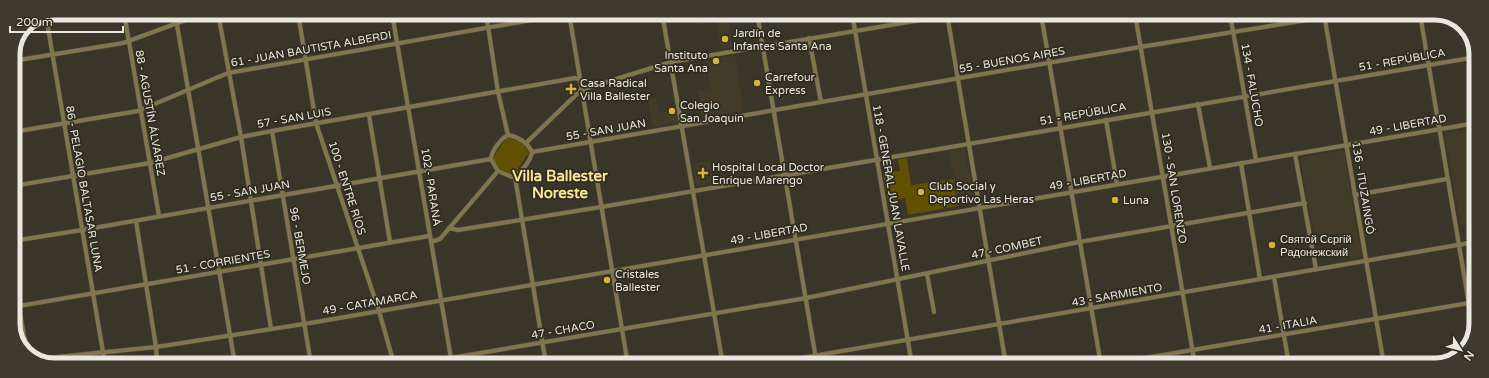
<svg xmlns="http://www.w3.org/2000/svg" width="1489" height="378" viewBox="0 0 1489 378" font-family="'Varela Round',sans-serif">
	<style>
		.built { fill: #413b28 }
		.green { fill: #614f02 }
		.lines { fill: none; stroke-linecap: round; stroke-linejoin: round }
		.minor-casing { stroke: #555146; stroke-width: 5 }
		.minor { stroke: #81754e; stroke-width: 4 }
		.poi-dot { fill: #d7b434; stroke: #2f2b1f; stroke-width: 1.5 }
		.labels { text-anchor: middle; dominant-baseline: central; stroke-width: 3.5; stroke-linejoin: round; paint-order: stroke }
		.poi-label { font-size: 11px; fill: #e9e7df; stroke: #2f2b1f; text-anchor: start }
		.street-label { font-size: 11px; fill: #e9e7df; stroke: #2f2b1f }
		.district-label { font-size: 15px; font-weight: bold; fill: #fbe496; stroke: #2f2b1f }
		.rim { fill: none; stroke: #e9e7df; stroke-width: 5 }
	</style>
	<rect width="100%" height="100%" fill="#393529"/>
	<g class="built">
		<polygon points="668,13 706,13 708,23 695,25 693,14 669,19"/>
		<polygon points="729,19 733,47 721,49 716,21"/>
		<polygon points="735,55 744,111 702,118 698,91 710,88 706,61"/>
		<polygon points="656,98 659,113 676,109 678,121 677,123 652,127 648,99"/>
		<polygon points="1476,128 1475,222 1460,224 1445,136 1446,133"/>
		<polygon points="964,148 965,150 975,203 958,206 949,151"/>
		<polygon points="1342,150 1344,152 1362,255 1360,257 1342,260 1338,233 1314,237 1300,159 1301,157"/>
		<polygon points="710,160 713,183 696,186 693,163"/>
	</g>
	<g class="green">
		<polygon points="509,138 521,142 529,152 528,154 515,173 512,174 501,170 494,160 494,156 506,139"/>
		<polygon points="907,158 911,185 953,179 958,206 908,215 905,198 888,201 883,173 900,171 898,159"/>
	</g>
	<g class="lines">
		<defs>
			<g id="minor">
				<polyline points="124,13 159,216"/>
				<polyline points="175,13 235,364"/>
				<polyline points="218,13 241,137 271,329"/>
				<polyline points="298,13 316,123 379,311 394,364"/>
				<polyline points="392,13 452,364"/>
				<polyline points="486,13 498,92 508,135"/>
				<polyline points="569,13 628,365"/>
				<polyline points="662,13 723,365"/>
				<polyline points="757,13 817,365"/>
				<polyline points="852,13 912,365"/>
				<polyline points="947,14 1006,365"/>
				<polyline points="1041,14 1101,365"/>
				<polyline points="1135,14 1195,365"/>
				<polyline points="1230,14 1256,160"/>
				<polyline points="1324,14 1384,365"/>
				<polyline points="1420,14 1474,334"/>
				<polyline points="46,16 105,364"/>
				<polyline points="809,38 821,102"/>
				<polyline points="13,61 123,43 205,13"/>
				<polyline points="1198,104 1210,168"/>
				<polyline points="369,115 390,242"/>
				<polyline points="1106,120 1117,184"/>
				<polyline points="272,131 311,364"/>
				<polyline points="13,132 138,111 228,73 572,13"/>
				<path d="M508,135C518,137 527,142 532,152C531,160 520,175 512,177L498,171L491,159C491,152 501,138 508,135Z"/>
				<polyline points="526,143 581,90 671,62 956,14"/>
				<polyline points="532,152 1140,47 1345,14"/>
				<polyline points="1295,154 1316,269"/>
				<polyline points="1241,163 1260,279"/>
				<polyline points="515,177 546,364"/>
				<polyline points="13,186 150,163 241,137 272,131 575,78 579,79"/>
				<polyline points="1355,195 1447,179"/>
				<polyline points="136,221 156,347 157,364"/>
				<polyline points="449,228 458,230 601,207 1476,57"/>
				<polyline points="13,241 82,230 491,159"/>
				<polyline points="431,241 434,241 440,239 498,171"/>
				<polyline points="13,273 27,353"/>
				<polyline points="927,274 934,312"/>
				<polyline points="1274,277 1289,365"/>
				<polyline points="19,306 429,236"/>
				<polyline points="37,359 156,347 304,324 1476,123"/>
				<polyline points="415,364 806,298 1079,242 1305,203"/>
				<polyline points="761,365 1475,242"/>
				<polyline points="1104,365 1475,302"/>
				<polyline points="1399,365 1462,355"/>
			</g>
		</defs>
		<use href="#minor" class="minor-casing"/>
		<use href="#minor" class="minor"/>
	</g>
	<g class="poi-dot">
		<circle cx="725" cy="39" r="4"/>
		<circle cx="716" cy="61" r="4"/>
		<circle cx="757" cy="83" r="4"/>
		<path d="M569 83h4v4h4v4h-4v4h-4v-4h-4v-4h4z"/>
		<circle cx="672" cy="111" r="4"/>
		<path d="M701 167h4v4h4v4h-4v4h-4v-4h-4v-4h4z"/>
		<circle cx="921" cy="192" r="4"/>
		<circle cx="1115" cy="200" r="4"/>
		<circle cx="1272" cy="245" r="4"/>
		<circle cx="607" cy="280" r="4"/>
	</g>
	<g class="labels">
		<g class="poi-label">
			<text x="733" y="33">Jardín de<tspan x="733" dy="13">Infantes Santa Ana</tspan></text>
			<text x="708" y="55" text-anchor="end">Instituto<tspan x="708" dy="13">Santa Ana</tspan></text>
			<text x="765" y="77">Carrefour<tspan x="765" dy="13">Express</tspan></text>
			<text x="580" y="83">Casa Radical<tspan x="580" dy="13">Villa Ballester</tspan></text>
			<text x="680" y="105">Colegio<tspan x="680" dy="13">San Joaquín</tspan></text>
			<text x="712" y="167">Hospital Local Doctor<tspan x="712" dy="13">Enrique Marengo</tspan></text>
			<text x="929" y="186">Club Social y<tspan x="929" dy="13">Deportivo Las Heras</tspan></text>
			<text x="1123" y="200">Luna</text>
			<text x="1280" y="239">Святой Cєргій<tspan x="1280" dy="13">Pадонежский</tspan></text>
			<text x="615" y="274">Cristales<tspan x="615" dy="13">Ballester</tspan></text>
		</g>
		<g class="street-label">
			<text transform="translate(311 49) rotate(-10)">61 - JUAN BAUTISTA ALBERDI</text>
			<text transform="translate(1012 60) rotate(-10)">55 - BUENOS AIRES</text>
			<text transform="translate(1402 60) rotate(-10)">51 - REPÚBLICA</text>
			<text transform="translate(1252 85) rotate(80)">134 - FALUCHO</text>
			<text transform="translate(150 113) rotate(80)">88 - AGUSTÍN ÁLVAREZ</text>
			<text transform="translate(1083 114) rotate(-10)">51 - REPÚBLICA</text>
			<text transform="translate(294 118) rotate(-10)">57 - SAN LUIS</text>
			<text transform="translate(1408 125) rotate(-10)">49 - LIBERTAD</text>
			<text transform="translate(606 130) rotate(-10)">55 - SAN JUAN</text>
			<text transform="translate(1088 180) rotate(-10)">49 - LIBERTAD</text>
			<text transform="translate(431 187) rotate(81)">102 - PARANÁ</text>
			<text transform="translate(347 188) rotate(72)">100 - ENTRE RÍOS</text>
			<text transform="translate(891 188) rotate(80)">118 - GENERAL JUAN LAVALLE</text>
			<text transform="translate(1174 188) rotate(81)">130 - SAN LORENZO</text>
			<text transform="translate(1363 188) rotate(81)">136 - ITUZAINGÓ</text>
			<text transform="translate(84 189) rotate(80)">86 - PELAGIO BALTASAR LUNA</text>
			<text transform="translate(250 191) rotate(-10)">55 - SAN JUAN</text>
			<text transform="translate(769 234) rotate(-10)">49 - LIBERTAD</text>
			<text transform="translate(300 246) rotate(80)">96 - BERMEJO</text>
			<text transform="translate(1007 248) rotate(-12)">47 - COMBET</text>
			<text transform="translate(223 262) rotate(-10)">51 - CORRIENTES</text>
			<text transform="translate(1117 295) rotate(-10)">43 - SARMIENTO</text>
			<text transform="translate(370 303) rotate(-10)">49 - CATAMARCA</text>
			<text transform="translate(1288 325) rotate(-10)">41 - ITALIA</text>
			<text transform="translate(563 330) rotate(-10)">47 - CHACO</text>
		</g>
		<g class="district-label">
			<text x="560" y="176">Villa Ballester<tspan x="560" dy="17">Noreste</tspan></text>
		</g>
	</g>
	<path d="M0 0H1489V378H0ZM54 20H1435A34 34 0 0 1 1469 54V324A34 34 0 0 1 1435 358H54A34 34 0 0 1 20 324V54A34 34 0 0 1 54 20Z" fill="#3e3a2e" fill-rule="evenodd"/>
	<path class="rim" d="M54 20H1435A34 34 0 0 1 1469 54V324A34 34 0 0 1 1435 358H54A34 34 0 0 1 20 324V54A34 34 0 0 1 54 20Z"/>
	<g transform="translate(1461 350) rotate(126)" stroke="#2f2b1f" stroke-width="3" paint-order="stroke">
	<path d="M0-3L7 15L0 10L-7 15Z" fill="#e9e7df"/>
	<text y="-6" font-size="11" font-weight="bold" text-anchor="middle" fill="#e9e7df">N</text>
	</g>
	<path d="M10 26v6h113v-6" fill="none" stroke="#e9e7df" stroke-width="2"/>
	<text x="16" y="26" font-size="12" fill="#e9e7df" stroke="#2f2b1f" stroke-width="3" paint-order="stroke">200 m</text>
</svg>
